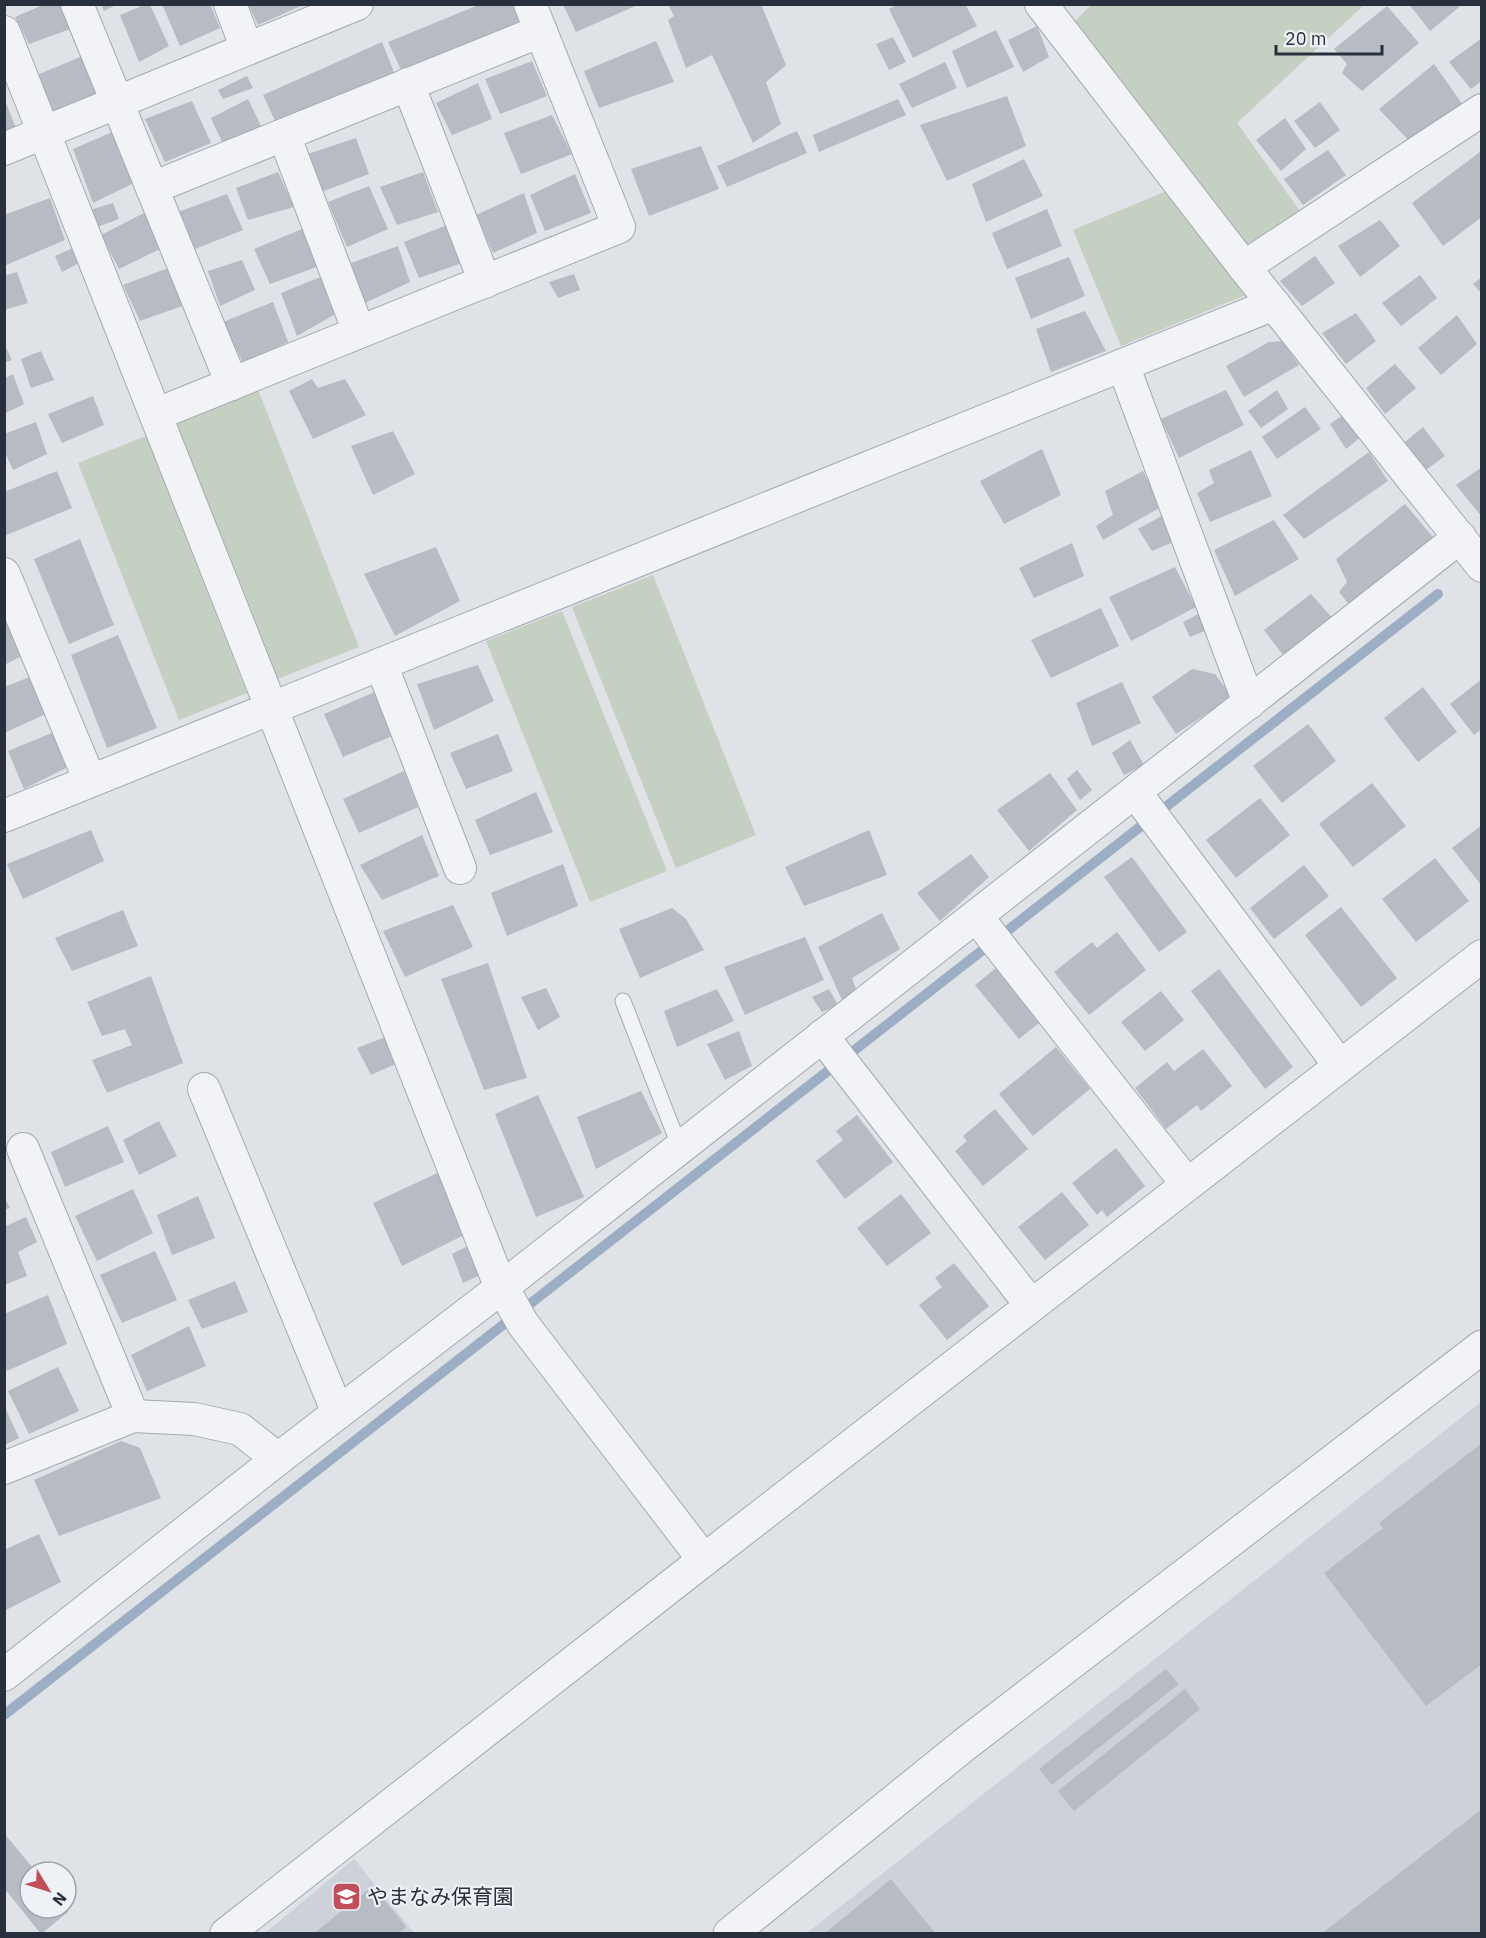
<svg xmlns="http://www.w3.org/2000/svg" width="1486" height="1938" viewBox="0 0 1486 1938" font-family="'IBM Plex Sans','Noto Sans JP',sans-serif">
	<style>
		.built { fill: #cdd1d9 }
		.green { fill: #c4d0c1 }
		.lines { fill: none; stroke-linecap: round; stroke-linejoin: round }
		.stream { stroke: #9daec4; stroke-width: 10 }
		.building { fill: #b7bbc3 }
		.service-casing { stroke: #a5a9b1; stroke-width: 17 }
		.minor-casing { stroke: #a5a9b1; stroke-width: 34 }
		.tertiary-casing { stroke: #a5a9b1; stroke-width: 35 }
		.service { stroke: #f1f3f6; stroke-width: 15 }
		.minor { stroke: #f1f3f6; stroke-width: 32 }
		.tertiary { stroke: #f1f3f6; stroke-width: 33 }
		.labels { text-anchor: middle; dominant-baseline: central; stroke-width: 4.5; stroke-linejoin: round; paint-order: stroke }
		.poi-label { font-size: 21px; fill: #29303d; stroke: #eef1f5; text-anchor: start }
	</style>
	<rect width="100%" height="100%" fill="#dfe2e7"/>
	<g class="built">
		<polygon points="1481,1402 1481,1933 807,1933"/>
		<polygon points="354,1859 414,1933 264,1934"/>
	</g>
	<g class="green">
		<polygon points="1091,5 1364,5 1237,123 1300,211 1245,252 1074,22"/>
		<polygon points="1169,190 1246,295 1121,346 1073,230"/>
		<polygon points="257,387 359,647 275,680 173,420"/>
		<polygon points="146,436 247,693 179,720 78,463"/>
		<polygon points="653,575 756,835 676,868 572,607"/>
		<polygon points="562,611 667,871 590,902 486,641"/>
	</g>
	<g class="lines">
		<polyline class="stream" points="4,1715 1438,594"/>
	</g>
	<g class="building">
		<polygon points="45,4 64,4 73,28 29,44 15,17"/>
		<polygon points="101,4 118,4 104,11"/>
		<polygon points="162,4 210,4 220,28 180,46"/>
		<polygon points="248,4 300,4 301,6 258,25"/>
		<polygon points="481,4 513,4 521,21 403,74 388,42"/>
		<polygon points="563,4 640,4 576,32"/>
		<polygon points="668,4 761,4 786,65 766,82 781,124 753,143 712,55 686,68 668,20 674,16"/>
		<polygon points="898,4 965,4 977,26 913,58 889,9"/>
		<polygon points="1409,4 1463,4 1430,31"/>
		<polygon points="144,5 150,5 169,46 139,62 120,15"/>
		<polygon points="1387,6 1419,43 1362,91 1342,73 1347,64 1334,49"/>
		<polygon points="1037,26 1049,57 1023,72 1008,40"/>
		<polygon points="996,30 1014,67 967,88 952,51"/>
		<polygon points="893,37 906,62 889,70 876,44"/>
		<polygon points="1482,38 1482,81 1471,89 1449,62"/>
		<polygon points="656,41 674,82 599,108 584,71"/>
		<polygon points="382,42 395,75 277,125 263,95"/>
		<polygon points="85,55 103,93 53,119 37,75"/>
		<polygon points="532,61 547,96 500,114 485,79"/>
		<polygon points="945,62 957,88 912,108 899,84"/>
		<polygon points="1434,64 1463,105 1411,143 1379,109"/>
		<polygon points="247,76 253,88 223,99 218,90"/>
		<polygon points="478,83 492,119 452,135 436,103"/>
		<polygon points="1007,96 1026,146 947,181 920,125"/>
		<polygon points="4,98 18,133 4,139"/>
		<polygon points="248,99 262,128 223,144 211,118"/>
		<polygon points="898,99 906,115 819,152 813,135"/>
		<polygon points="192,101 211,143 165,162 145,119"/>
		<polygon points="1320,102 1340,130 1315,148 1294,121"/>
		<polygon points="552,115 572,154 521,174 504,133"/>
		<polygon points="1285,118 1306,149 1281,171 1256,140"/>
		<polygon points="117,130 138,181 93,203 73,149"/>
		<polygon points="797,131 807,153 727,187 717,166"/>
		<polygon points="356,138 369,174 321,192 305,155"/>
		<polygon points="701,146 719,189 649,216 631,169"/>
		<polygon points="1328,150 1346,175 1303,205 1284,179"/>
		<polygon points="1480,152 1482,217 1443,246 1412,203"/>
		<polygon points="1024,159 1043,196 986,222 972,184"/>
		<polygon points="278,172 294,207 248,220 236,188"/>
		<polygon points="423,172 438,212 397,225 380,187"/>
		<polygon points="575,174 591,213 545,231 530,195"/>
		<polygon points="369,186 388,229 347,247 328,202"/>
		<polygon points="524,193 537,233 493,253 476,215"/>
		<polygon points="227,194 243,230 195,249 178,212"/>
		<polygon points="50,198 65,240 4,266 4,215"/>
		<polygon points="113,203 119,219 97,227 90,210"/>
		<polygon points="1047,209 1062,246 1007,269 992,233"/>
		<polygon points="144,213 160,249 119,269 101,235"/>
		<polygon points="1380,220 1400,246 1360,277 1338,246"/>
		<polygon points="447,225 462,263 419,278 404,242"/>
		<polygon points="307,227 322,265 270,284 254,249"/>
		<polygon points="398,246 410,282 365,303 351,263"/>
		<polygon points="73,248 79,263 62,272 55,256"/>
		<polygon points="1315,256 1335,283 1302,306 1280,281"/>
		<polygon points="1069,257 1085,296 1031,319 1015,278"/>
		<polygon points="242,260 255,290 220,306 208,271"/>
		<polygon points="168,268 185,305 140,321 123,285"/>
		<polygon points="17,272 28,303 4,310 4,276"/>
		<polygon points="574,274 580,290 558,298 549,282"/>
		<polygon points="1420,275 1437,298 1401,326 1382,303"/>
		<polygon points="323,276 339,312 297,336 281,293"/>
		<polygon points="1482,277 1482,294 1473,284"/>
		<polygon points="273,302 288,342 243,363 223,322"/>
		<polygon points="1085,311 1106,351 1051,372 1036,329"/>
		<polygon points="1356,313 1376,341 1346,364 1322,333"/>
		<polygon points="1457,315 1477,344 1441,375 1418,348"/>
		<polygon points="1282,341 1299,365 1244,397 1226,366 1269,342"/>
		<polygon points="4,343 12,360 4,363"/>
		<polygon points="41,351 54,380 31,388 21,359"/>
		<polygon points="1395,364 1416,388 1385,414 1366,388"/>
		<polygon points="13,374 24,404 4,414 4,379"/>
		<polygon points="312,379 318,388 345,379 366,415 313,439 289,391"/>
		<polygon points="1226,390 1244,425 1179,458 1161,419"/>
		<polygon points="1277,390 1288,409 1261,428 1248,411"/>
		<polygon points="93,396 104,425 62,443 48,414"/>
		<polygon points="1305,407 1321,429 1277,459 1262,437"/>
		<polygon points="1346,413 1362,436 1346,449 1330,424"/>
		<polygon points="36,422 47,454 13,470 4,450 4,434"/>
		<polygon points="1423,427 1445,456 1423,472 1404,443"/>
		<polygon points="393,431 415,474 373,495 351,446"/>
		<polygon points="1042,449 1061,495 1004,524 980,481"/>
		<polygon points="1251,450 1272,496 1210,522 1197,493 1214,483 1209,470"/>
		<polygon points="1369,452 1388,481 1304,539 1283,515"/>
		<polygon points="1482,467 1482,517 1456,485"/>
		<polygon points="57,471 72,508 4,536 4,492"/>
		<polygon points="1143,471 1161,507 1103,540 1096,526 1113,515 1105,491"/>
		<polygon points="1405,504 1437,542 1352,608 1339,592 1347,582 1336,559"/>
		<polygon points="1167,513 1180,539 1152,551 1138,529"/>
		<polygon points="1274,520 1299,559 1235,596 1214,550"/>
		<polygon points="80,539 114,625 69,644 34,559"/>
		<polygon points="1072,543 1084,576 1034,598 1019,568"/>
		<polygon points="436,547 460,601 395,636 364,574"/>
		<polygon points="1175,567 1196,607 1131,641 1109,597"/>
		<polygon points="1311,594 1334,620 1286,659 1264,630"/>
		<polygon points="1101,608 1119,646 1051,678 1031,640"/>
		<polygon points="1204,611 1212,628 1190,637 1183,622"/>
		<polygon points="11,622 26,654 4,665 4,625"/>
		<polygon points="118,635 157,728 107,748 71,655"/>
		<polygon points="478,665 494,701 434,730 417,684"/>
		<polygon points="1192,669 1215,674 1232,697 1176,734 1152,697"/>
		<polygon points="32,676 46,714 4,733 4,687"/>
		<polygon points="1482,679 1482,729 1474,735 1450,704"/>
		<polygon points="1122,682 1141,723 1092,746 1076,703"/>
		<polygon points="1423,687 1457,732 1418,762 1384,718"/>
		<polygon points="377,691 392,736 343,757 324,714"/>
		<polygon points="1308,724 1336,761 1282,803 1253,766"/>
		<polygon points="54,732 70,766 24,789 8,751"/>
		<polygon points="498,734 513,771 466,789 450,753"/>
		<polygon points="1130,740 1144,765 1124,775 1112,753"/>
		<polygon points="1077,770 1092,790 1080,800 1067,779"/>
		<polygon points="404,771 418,807 359,833 343,799"/>
		<polygon points="1050,773 1077,810 1029,851 997,810"/>
		<polygon points="1372,783 1406,826 1353,867 1319,824"/>
		<polygon points="536,792 553,832 490,855 475,820"/>
		<polygon points="1260,798 1290,835 1236,878 1206,840"/>
		<polygon points="1482,825 1482,886 1452,848"/>
		<polygon points="91,830 104,861 23,899 7,864"/>
		<polygon points="869,830 887,875 804,906 785,867"/>
		<polygon points="422,835 439,876 382,900 360,865"/>
		<polygon points="971,854 989,877 940,921 917,893"/>
		<polygon points="1132,857 1187,932 1159,952 1104,877"/>
		<polygon points="1435,858 1469,901 1416,942 1382,899"/>
		<polygon points="563,864 578,906 507,936 491,893"/>
		<polygon points="1304,865 1329,896 1274,939 1250,908"/>
		<polygon points="453,905 473,947 405,977 383,931"/>
		<polygon points="1341,907 1397,978 1361,1007 1305,935"/>
		<polygon points="672,908 686,919 704,950 640,978 619,929"/>
		<polygon points="123,910 138,946 72,971 55,938"/>
		<polygon points="882,913 900,949 852,978 858,995 842,1000 818,947"/>
		<polygon points="1117,932 1146,970 1089,1015 1054,972 1092,942 1097,948"/>
		<polygon points="805,937 824,980 745,1015 724,967"/>
		<polygon points="488,963 527,1078 484,1090 441,979"/>
		<polygon points="996,968 1039,1023 1019,1039 975,985"/>
		<polygon points="1219,969 1293,1067 1265,1089 1191,991"/>
		<polygon points="151,976 183,1063 107,1093 92,1060 132,1045 125,1029 102,1036 87,1002"/>
		<polygon points="546,988 560,1017 538,1030 521,997"/>
		<polygon points="717,989 734,1021 677,1047 664,1011"/>
		<polygon points="829,989 838,1005 822,1012 812,997"/>
		<polygon points="1161,991 1184,1020 1145,1051 1121,1022"/>
		<polygon points="739,1031 752,1066 725,1080 707,1044"/>
		<polygon points="391,1035 402,1061 371,1075 357,1048"/>
		<polygon points="1056,1047 1090,1089 1033,1136 999,1094"/>
		<polygon points="1203,1049 1232,1086 1201,1111 1197,1105 1166,1129 1135,1088 1167,1062 1174,1071"/>
		<polygon points="641,1091 662,1133 596,1169 577,1117"/>
		<polygon points="538,1095 584,1197 536,1217 495,1114"/>
		<polygon points="995,1109 1028,1149 983,1186 955,1151 967,1141 963,1136"/>
		<polygon points="857,1115 893,1162 845,1199 816,1161 843,1140 836,1131"/>
		<polygon points="159,1121 177,1156 139,1175 123,1140"/>
		<polygon points="108,1126 124,1162 65,1187 51,1152"/>
		<polygon points="1116,1148 1145,1186 1107,1217 1102,1210 1097,1215 1072,1183"/>
		<polygon points="444,1170 470,1232 402,1266 373,1203"/>
		<polygon points="133,1189 153,1233 97,1261 75,1216"/>
		<polygon points="1062,1192 1089,1225 1045,1260 1018,1227"/>
		<polygon points="901,1194 931,1233 887,1266 857,1228"/>
		<polygon points="198,1196 215,1238 172,1255 157,1215"/>
		<polygon points="4,1197 10,1208 4,1210"/>
		<polygon points="26,1217 37,1242 18,1252 27,1276 4,1285 4,1227"/>
		<polygon points="474,1243 487,1272 463,1283 452,1254"/>
		<polygon points="155,1251 177,1300 122,1323 100,1275"/>
		<polygon points="954,1263 989,1306 947,1340 919,1305 942,1287 935,1278"/>
		<polygon points="235,1281 248,1312 202,1329 188,1300"/>
		<polygon points="48,1295 67,1344 7,1371 4,1364 4,1314"/>
		<polygon points="189,1326 206,1366 147,1391 131,1355"/>
		<polygon points="58,1367 79,1411 29,1434 8,1391"/>
		<polygon points="4,1405 19,1438 4,1445"/>
		<polygon points="121,1441 140,1448 161,1498 59,1536 34,1480"/>
		<polygon points="1482,1443 1482,1664 1426,1706 1324,1573 1383,1528 1379,1523"/>
		<polygon points="39,1534 61,1582 4,1611 4,1550"/>
		<polygon points="1166,1669 1179,1684 1052,1785 1039,1769"/>
		<polygon points="1185,1689 1200,1709 1074,1811 1058,1791"/>
		<polygon points="1482,1809 1482,1934 1321,1934"/>
		<polygon points="4,1833 36,1872 30,1872 30,1908 65,1908 68,1912 41,1934 4,1888"/>
		<polygon points="891,1879 936,1934 824,1934"/>
		<polygon points="373,1886 406,1927 398,1934 313,1934"/>
	</g>
	<g class="lines">
		<defs>
			<polyline id="service" points="623,1001 680,1148"/>
			<g id="minor">
				<polyline points="77,4 232,384"/>
				<polyline points="230,4 247,49"/>
				<polyline points="1041,4 1244,267 1482,566"/>
				<polyline points="4,32 501,1288 509,1299 523,1324 704,1560"/>
				<polyline points="408,84 485,282"/>
				<polyline points="284,135 359,332"/>
				<polyline points="4,149 357,4"/>
				<polyline points="152,188 541,31"/>
				<polyline points="1244,267 1482,110"/>
				<polyline points="1123,365 1249,703"/>
				<polyline points="157,414 619,227 530,4"/>
				<polyline points="4,574 90,781"/>
				<polyline points="381,664 460,868"/>
				<polyline points="1135,792 1340,1066"/>
				<polyline points="4,816 1274,304"/>
				<polyline points="976,916 1187,1184"/>
				<polyline points="822,1036 1031,1305"/>
				<polyline points="204,1089 338,1413"/>
				<polyline points="23,1149 133,1416"/>
				<polyline points="4,1468 133,1416 194,1419 240,1429 278,1459"/>
				<polyline points="4,1675 278,1459 501,1288 1460,537"/>
				<polyline points="226,1934 704,1560 1482,956"/>
			</g>
			<polyline id="tertiary" points="730,1934 964,1745 1482,1347"/>
		</defs>
		<use href="#service" class="service-casing"/>
		<use href="#minor" class="minor-casing"/>
		<use href="#tertiary" class="tertiary-casing"/>
		<use href="#service" class="service"/>
		<use href="#minor" class="minor"/>
		<use href="#tertiary" class="tertiary"/>
	</g>
	<defs>
		<symbol id="school-square" viewBox="-11 -11 22 22"><rect x="-9" y="-9" width="18" height="18" rx="4" fill="#c14e5b" stroke="#eef1f5"/><path d="M0-5L7-2L0 1L-7-2ZM-4 1L0 2.5L4 1V4Q0 6-4 4Z" fill="#fff"/></symbol>
	</defs>
	<g fill-rule="evenodd">
		<use href="#school-square" x="330" y="1880" width="33" height="33"/>
	</g>
	<g class="labels">
		<g class="poi-label">
			<text x="367" y="1896">やまなみ保育園</text>
		</g>
	</g>
	<rect width="1486" height="1938" fill="none" stroke="#29303d" stroke-width="12"/>
	<g transform="translate(48 1890) rotate(128)"><circle r="28" fill="#eef1f5" stroke="#9fa4ab" stroke-width="1.5"/>
	<path d="M0-4.5L10 22L0 15L-10 22Z" fill="#c14e5b"/>
	<text y="-9" font-size="16" font-weight="bold" text-anchor="middle" fill="#29303d">N</text>
	</g>
	<path d="M1276 45v9h106v-9" fill="none" stroke="#29303d" stroke-width="3"/>
	<text x="1285" y="45" font-size="18" fill="#29303d" stroke="#eef1f5" stroke-width="4.5" paint-order="stroke">20 m</text>
</svg>
